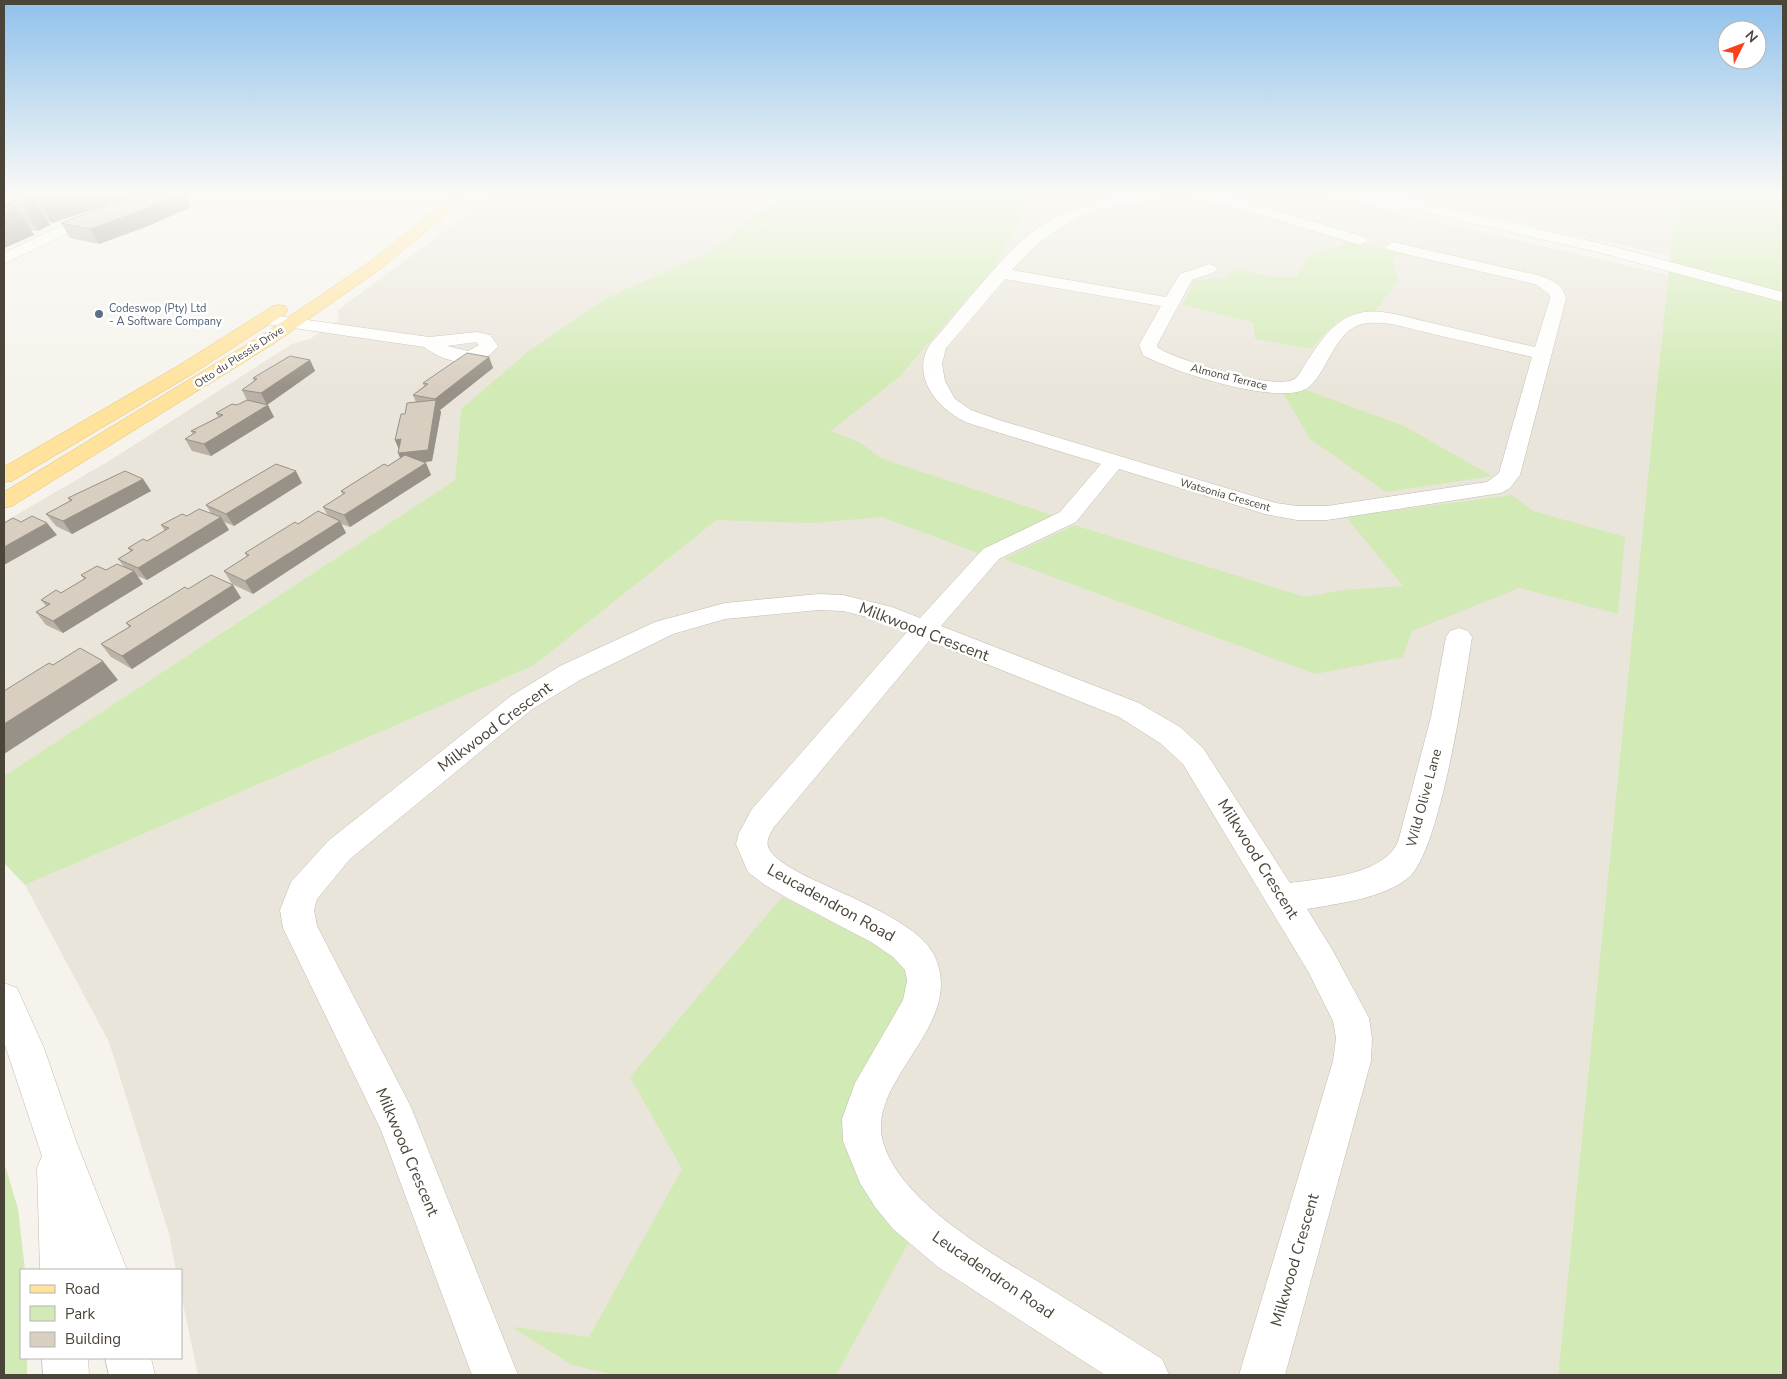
<svg xmlns="http://www.w3.org/2000/svg" width="1787" height="1379" viewBox="0 0 1787 1379" font-family="'Nunito Sans',sans-serif">
	<style>
		.residential { fill: #eae5da }
		.green { fill: #d2eab5 }
		.lines { fill: none; stroke-linecap: round; stroke-linejoin: round }
		.minor-casing { stroke: #c2bbae; stroke-width: 1 }
		.major-casing { stroke: #e6c16a; stroke-width: 1 }
		.minor { fill: #fff; fill-rule: evenodd }
		.major { fill: #ffe39c; fill-rule: evenodd }
		.wall { fill: #bab2a6 }
		.shaded-wall { fill: #979187 }
		.building { fill: #d8cfc1; stroke: #979187 }
		.service-dot { fill: #5c6f8a; stroke: #fff; stroke-width: 2 }
		.labels { text-anchor: middle; dominant-baseline: central; stroke-width: 5; stroke-linejoin: round; paint-order: stroke }
		.far-service-label { font-size: 11px; fill: #4e5e75; stroke: #fff; text-anchor: start }
		.far-street-label { font-size: 11px; fill: #4b4439; stroke: #fff }
		.street-label { font-size: 14px; fill: #4b4439; stroke: #fff }
		.near-street-label { font-size: 16px; fill: #4b4439; stroke: #fff }
	</style>
	<rect width="100%" height="100%" fill="#f6f3ec"/>
	<g class="residential">
		<polygon points="492,196 785,196 752,214 727,240 710,252 606,298 527,352 461,409 455,480 4,776 4,522 109,461 292,344 310,339 339,320 338,310"/>
		<polygon points="1032,196 1326,196 1668,275 1558,1375 198,1375 181,1294 181,1270 176,1270 169,1234 109,1042 25,885 533,666 717,520 995,267"/>
		<polygon points="1401,196 1676,196 1670,256 1439,205"/>
	</g>
	<g class="green">
		<polygon points="785,196 1032,196 995,267 899,377 831,431 859,442 880,458 1058,517 978,553 882,517 812,523 717,520 533,666 25,885 4,863 4,776 455,480 461,409 527,352 606,298 710,252 727,240 752,214"/>
		<polygon points="1676,196 1783,196 1783,1375 1558,1375"/>
		<path d="M1335,231L1355,238L1374,249L1378,247L1418,252L1392,256L1398,280L1375,312C1342,310 1332,327 1311,349L1255,339L1254,323L1182,305L1195,280L1223,278L1236,269L1272,277H1297L1308,256L1345,244Z"/>
		<polygon points="1306,390 1404,426 1492,476 1386,492 1310,439 1283,393"/>
		<polygon points="1512,495 1533,511 1625,537 1618,614 1519,588 1412,631 1403,657 1315,674 1004,559 1074,525 1305,597 1343,590 1403,586 1346,517"/>
		<polygon points="782,897 911,963 915,980 860,1074 850,1111 910,1240 836,1375 608,1375 607,1373 572,1365 512,1327 589,1337 682,1169 630,1077"/>
		<polygon points="4,1162 18,1209 25,1270 21,1270 21,1358 27,1358 27,1375 4,1375"/>
	</g>
	<g class="lines">
		<defs>
			<g id="minor">
				<polygon points="140,196 159,196 157,199 64,235 4,264 4,253 54,229"/>
				<path d="M1127,196H1158C1152,203 1120,205 1109,207C1072,215 1036,242 1012,270L1166,297L1180,274L1209,264L1215,266L1217,269L1215,272L1192,280L1157,345L1158,348C1177,360 1279,393 1296,378C1300,374 1303,367 1306,363C1321,340 1335,317 1364,312C1384,309 1409,318 1428,322C1464,331 1500,339 1535,347L1550,299L1549,294L1537,285L1526,282L1388,250L1385,247L1393,242L1537,275C1550,279 1564,284 1566,299L1520,475L1510,488L1501,493L1327,520H1297L1265,514L1119,469L1076,522L999,559L941,626L1139,703L1180,727L1203,748L1290,883C1323,878 1382,876 1398,842L1431,717L1446,637L1450,631L1459,628L1468,631L1472,637C1465,682 1440,853 1408,878C1384,898 1337,904 1307,909L1333,951L1369,1018L1372,1038L1371,1061L1285,1375H1239L1333,1061L1336,1038L1333,1021L1309,973L1183,764L1160,743L1119,717L929,641L774,827C770,834 765,841 769,849C773,858 788,866 796,871C831,890 916,920 933,953C970,1023 865,1079 883,1142C902,1206 1002,1259 1055,1292C1091,1314 1127,1337 1162,1359L1169,1375H1105L938,1267L893,1229L875,1207L860,1183L843,1141L842,1119L855,1083L903,1000L907,981L905,970L893,957L871,942L789,899L765,885L748,872L736,844L739,833L752,809L907,632L875,619L843,611L818,610L725,619L673,634L580,680L531,710L350,859L317,899L314,910L317,926L411,1107L518,1375H472L381,1130L283,928L280,910L291,882L328,841L511,696L560,666L655,622L725,603L818,594L843,595L892,607L920,618L983,549L1060,512L1101,464L971,424C940,413 908,376 931,343C963,307 994,264 1031,233C1055,213 1096,201 1127,196ZM1005,279L1161,306L1139,345L1143,355C1170,371 1283,408 1309,387C1330,369 1335,325 1369,323C1389,321 1410,329 1429,333C1463,341 1498,349 1532,357L1499,473L1487,482L1327,506H1297L1276,503L999,420L971,410L955,399L945,381L942,364L946,348Z"/>
				<polygon points="1186,196 1218,196 1236,199 1365,237 1368,240 1360,245 1234,207 1193,200"/>
				<polygon points="1341,196 1392,196 1604,244 1783,292 1783,302 1601,253 1398,206 1397,210 1392,211 1343,199"/>
				<path d="M265,314L429,337L477,332L490,335L498,346C480,372 445,363 424,347L259,323L256,319L259,315ZM476,342L479,345L468,351L447,346Z"/>
				<polygon points="4,983 17,988 44,1048 76,1141 127,1270 40,1270 37,1168 42,1156 4,1042"/>
				<polygon points="42,1358 88,1358 89,1375 43,1375"/>
				<polygon points="105,1358 151,1358 155,1375 109,1375"/>
			</g>
			<g id="major">
				<polygon points="453,196 469,196 383,267 273,344 12,506 4,508 4,492 261,336 371,261"/>
				<polygon points="279,305 285,306 288,310 285,314 192,374 12,481 4,482 4,467 178,366 273,306"/>
			</g>
		</defs>
		<use href="#minor" class="minor-casing"/>
		<use href="#major" class="major-casing"/>
		<use href="#minor" class="minor"/>
		<use href="#major" class="major"/>
	</g>
	<g class="wall">
		<polygon points="4,196 133,196 52,223 48,221 50,225 38,231 31,230 34,235 4,248"/>
		<polygon points="191,207 148,226 99,244 70,238 61,223"/>
		<polygon points="489,357 493,368 440,410 441,412 432,461 425,462 426,463 431,475 350,527 341,524 346,533 253,594 232,584 224,571 247,557 245,553 298,524 328,516 323,507 343,495 341,491 388,466 400,458 399,449 395,440 405,414 416,402 413,395 424,386 423,383"/>
		<polygon points="310,360 315,371 267,405 274,417 211,456 192,451 185,439 193,434 191,431 218,417 216,413 237,405 247,400 242,390 254,381 253,378"/>
		<polygon points="143,479 151,491 72,534 56,526 46,514 70,501 68,498"/>
		<polygon points="302,483 234,526 224,522 229,530 147,580 137,576 143,584 63,633 46,625 36,612 46,606 41,600 61,593 84,579 81,575 124,567 118,559 131,552 128,548 147,541 165,531 161,525 187,516 211,513 206,505"/>
		<polygon points="233,585 241,598 132,669 111,657 101,644 129,627 126,623 188,589"/>
	</g>
	<g class="shaded-wall">
		<polygon points="4,196 23,196 33,197 50,225 38,231 21,203 12,202 15,207 16,207 34,235 4,248"/>
		<polygon points="36,196 133,196 52,223"/>
		<polygon points="176,196 186,196 191,207 148,226 99,244 90,229"/>
		<polygon points="489,357 493,368 440,410 441,412 432,461 403,465 398,453 436,402 435,399"/>
		<polygon points="310,360 315,371 267,405 261,393"/>
		<polygon points="268,405 274,417 211,456 204,444"/>
		<polygon points="401,439 400,452 395,440"/>
		<polygon points="426,463 431,475 350,527 344,515"/>
		<polygon points="296,471 302,483 234,526 226,514"/>
		<polygon points="143,479 151,491 72,534 63,521"/>
		<polygon points="221,517 229,530 147,580 138,568"/>
		<polygon points="340,521 346,533 253,594 245,581"/>
		<polygon points="47,523 57,535 4,565 4,547"/>
		<polygon points="134,571 143,584 63,633 53,621"/>
		<polygon points="233,585 241,598 132,669 122,656"/>
		<polygon points="103,661 118,680 4,754 4,724"/>
	</g>
	<g class="building">
		<polygon points="8,196 26,196 33,197 21,203 12,202 4,206 16,207 4,212 4,198"/>
		<polygon points="133,196 176,196 140,211 90,229 61,223"/>
		<polygon points="467,353 489,357 435,399 413,395 428,384 423,383"/>
		<polygon points="290,356 310,360 261,393 242,390 257,379 253,378"/>
		<polygon points="247,400 268,405 204,444 185,439 196,432 191,431 223,415 216,413 232,404 237,405"/>
		<polygon points="436,400 428,450 398,453 401,439 395,440 401,414 405,414 407,403"/>
		<polygon points="405,455 426,463 344,515 323,507 345,493 341,491 384,464 388,466"/>
		<polygon points="276,464 296,471 226,514 206,505"/>
		<polygon points="125,471 143,479 63,521 46,514 72,500 68,498"/>
		<polygon points="199,509 221,517 138,568 118,559 133,550 128,548 143,539 147,541 169,528 161,525 182,514 187,516"/>
		<polygon points="318,511 340,521 245,581 224,571 249,555 245,553 295,522 298,524"/>
		<polygon points="32,516 47,523 4,547 4,523 13,518 21,522"/>
		<polygon points="117,564 134,571 53,621 36,612 50,604 41,600 56,590 61,593 86,578 81,575 97,566 106,570"/>
		<polygon points="211,575 233,585 122,656 101,644 131,626 126,623 185,587 188,589"/>
		<polygon points="80,648 103,661 4,724 4,691 49,663 53,665"/>
	</g>
	<linearGradient id="sky" x2="0" y2="1"><stop stop-color="#8fc1ec"/><stop offset="0.5" stop-color="#fbfaf6"/><stop offset="1" stop-color="#fbfaf6" stop-opacity="0"/></linearGradient>
	<rect width="1787" height="389" fill="url(#sky)"/>
	<circle class="service-dot" cx="99" cy="314" r="5"/>
	<g class="labels">
		<g class="far-service-label">
			<text x="109" y="308">Codeswop (Pty) Ltd<tspan x="109" dy="13">- A Software Company</tspan></text>
		</g>
		<g class="far-street-label">
			<text transform="translate(239 357) rotate(-33)">Otto du Plessis Drive</text>
			<text transform="translate(1229 377) rotate(14)">Almond Terrace</text>
			<text transform="translate(1225 495) rotate(16)">Watsonia Crescent</text>
		</g>
		<g class="street-label">
			<text transform="translate(1424 798) rotate(-75)">Wild Olive Lane</text>
		</g>
		<g class="near-street-label">
			<text transform="translate(924 632) rotate(21)">Milkwood Crescent</text>
			<text transform="translate(495 727) rotate(-37)">Milkwood Crescent</text>
			<text transform="translate(1258 859) rotate(58)">Milkwood Crescent</text>
			<text transform="translate(831 903) rotate(29)">Leucadendron Road</text>
			<text transform="translate(407 1152) rotate(67)">Milkwood Crescent</text>
			<text transform="translate(1295 1260) rotate(-74)">Milkwood Crescent</text>
			<text transform="translate(993 1275) rotate(34)">Leucadendron Road</text>
		</g>
	</g>
	<rect width="1787" height="1379" fill="none" stroke="#4b4439" stroke-width="10"/>
	<rect x="20" y="1269" width="162" height="90" fill="#ffffff" stroke="#b7b4b0"/>
	<rect x="30" y="1285" width="25" height="8" fill="#ffe39c" stroke="#b7b4b0"/>
	<text x="65" y="1294" font-size="15" fill="#4b4439">Road</text>
	<rect x="30" y="1306" width="25" height="15" fill="#d2eab5" stroke="#b7b4b0"/>
	<text x="65" y="1319" font-size="15" fill="#4b4439">Park</text>
	<rect x="30" y="1332" width="25" height="15" fill="#d8cfc1" stroke="#b7b4b0"/>
	<text x="65" y="1344" font-size="15" fill="#4b4439">Building</text>
	<g transform="translate(1742 45) rotate(48)"><circle r="24" fill="#ffffff" stroke="#b7b4b0"/>
	<path d="M0-4L9 19L0 12L-9 19Z" fill="#fc3f1d"/>
	<text y="-8" font-size="14" font-weight="bold" text-anchor="middle" fill="#4b4439">N</text>
	</g>
</svg>
